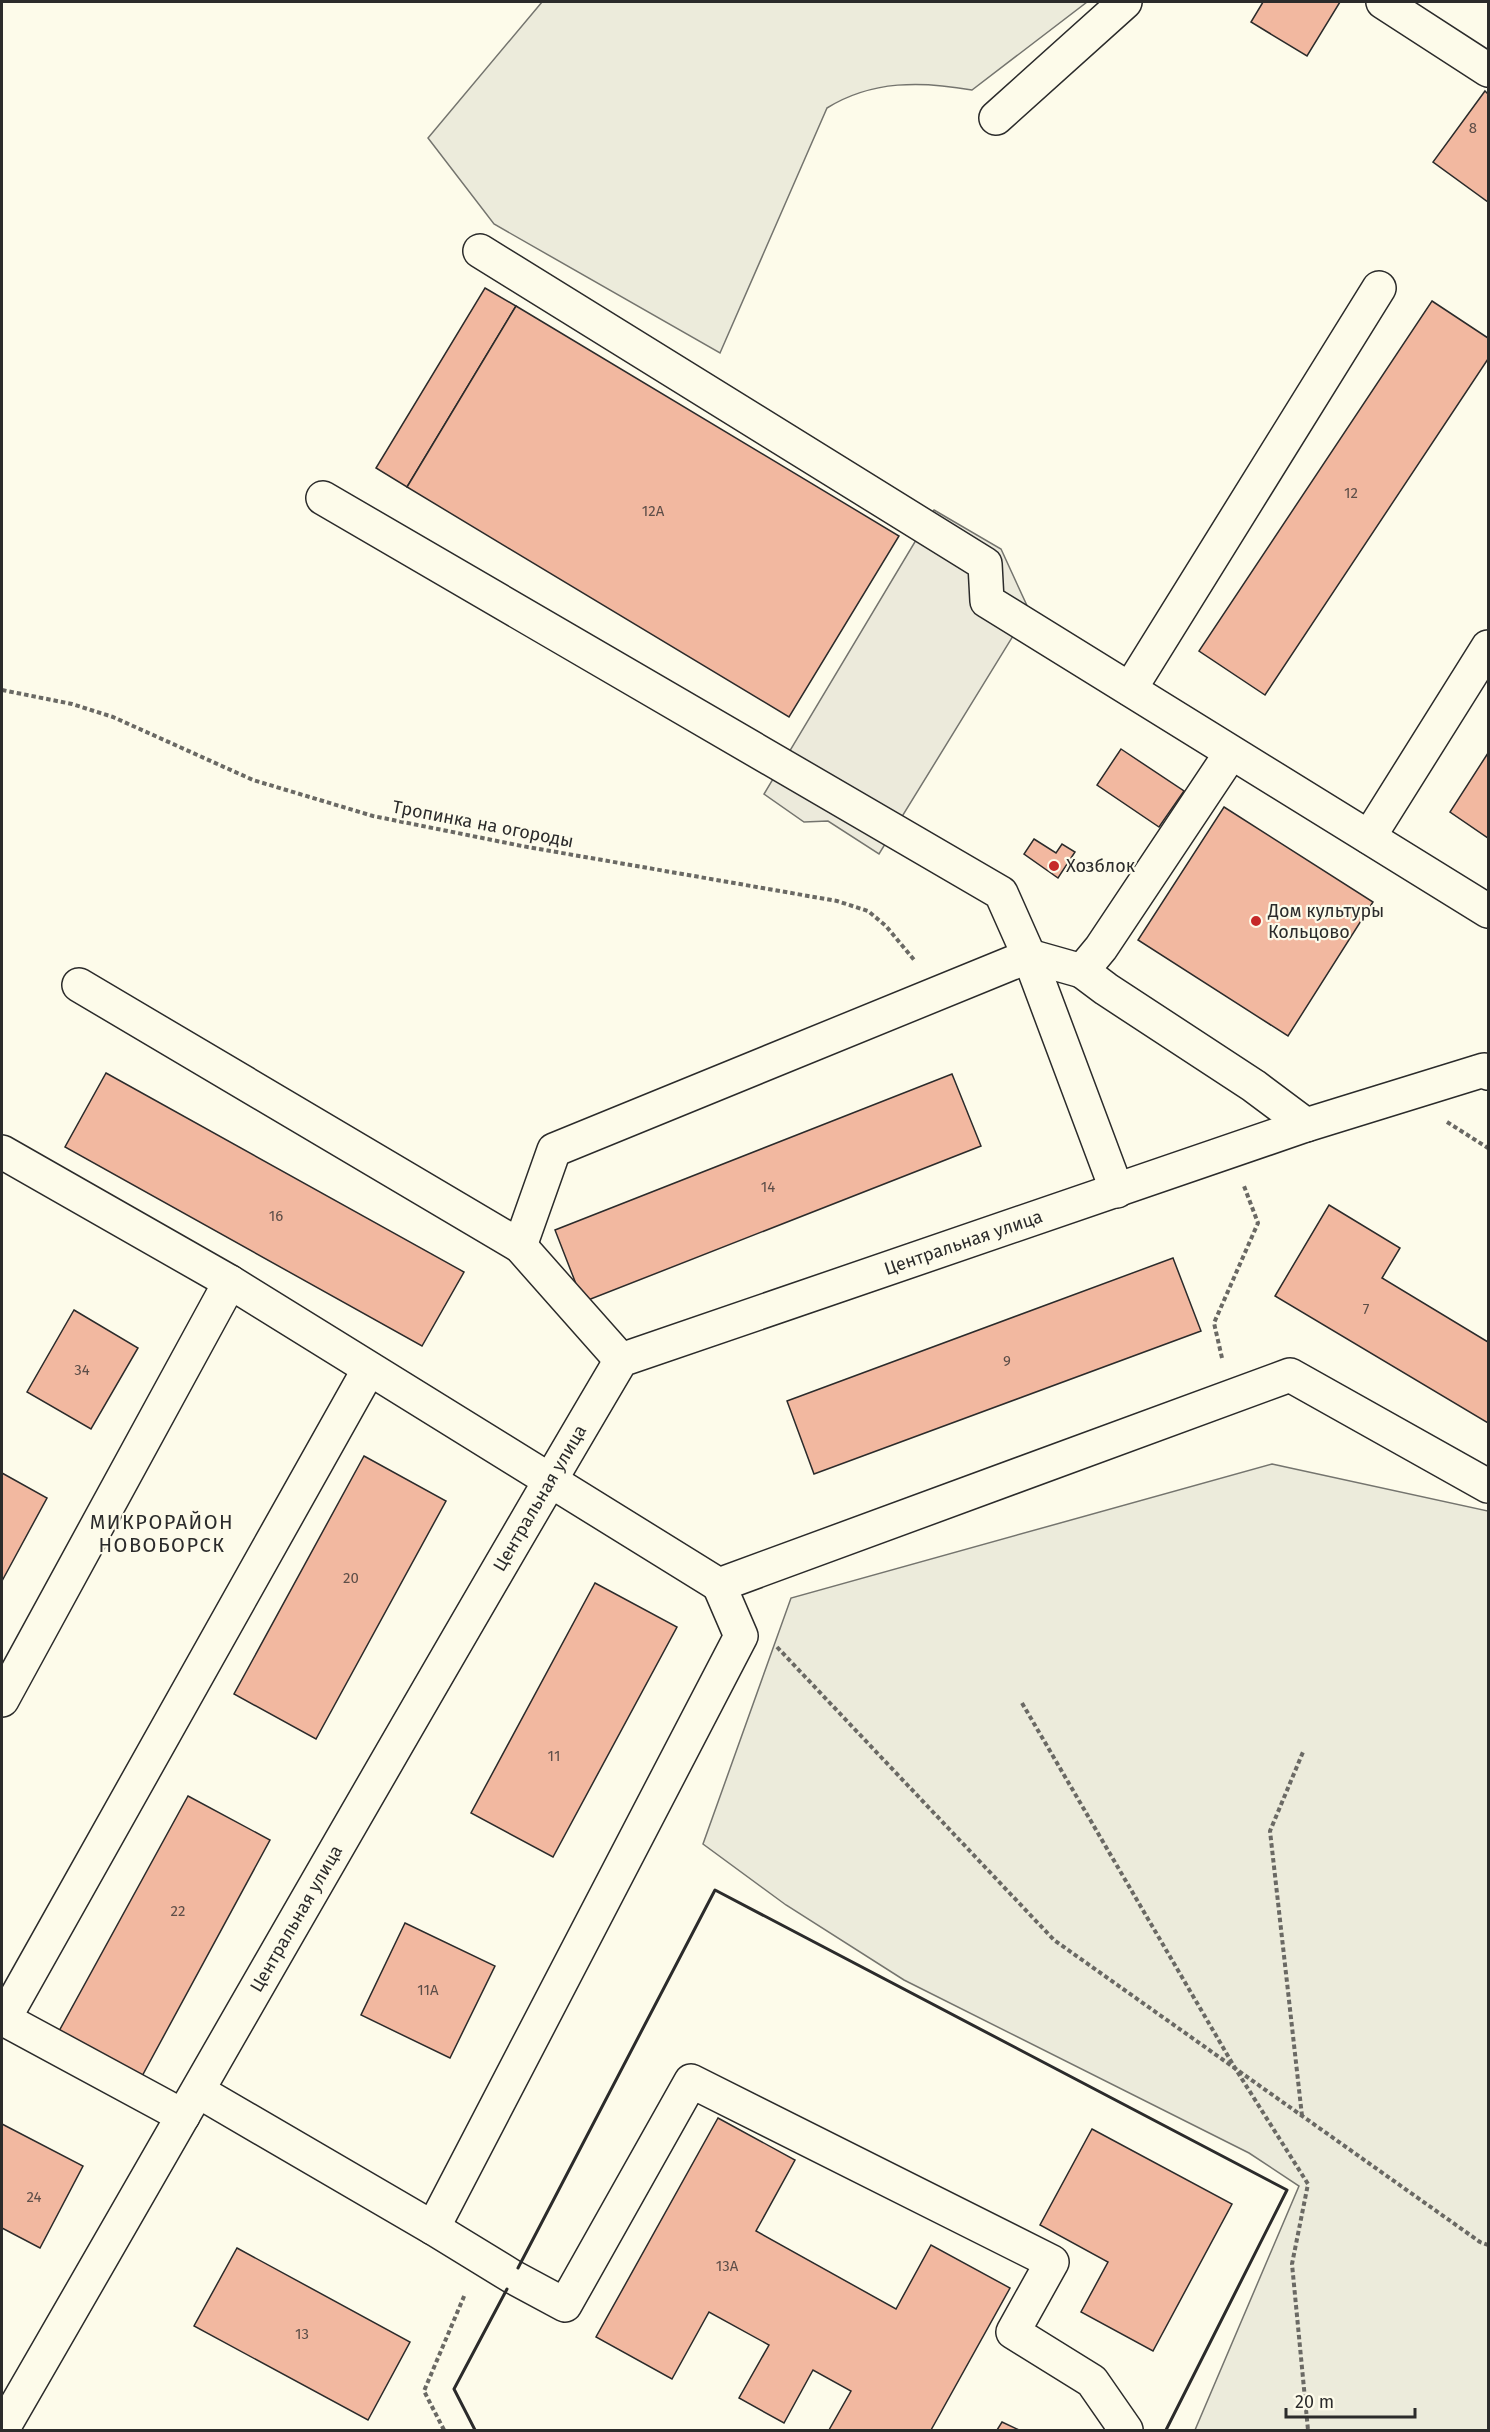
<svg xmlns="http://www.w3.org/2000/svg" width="1490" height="2432" viewBox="0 0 1490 2432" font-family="'Fira Sans',sans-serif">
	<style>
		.green { fill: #ecebdb; stroke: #74746e; stroke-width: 1.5 }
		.parking { fill: #eceadb; stroke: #74746e; stroke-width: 1.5 }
		.building { fill: #f2b8a0; stroke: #2b2b2b; stroke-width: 1.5 }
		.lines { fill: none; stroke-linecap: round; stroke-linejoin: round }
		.minor-casing { stroke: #2b2b2b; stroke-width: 36 }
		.path { stroke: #6a6964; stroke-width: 4; stroke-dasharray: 4.5 3; stroke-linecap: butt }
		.minor { stroke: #fdfbea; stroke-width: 33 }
		.wall { stroke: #2b2b2b; stroke-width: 3 }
		.poi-dot { fill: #c62828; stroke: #fdfbea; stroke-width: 2 }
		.labels { text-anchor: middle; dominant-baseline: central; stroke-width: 4.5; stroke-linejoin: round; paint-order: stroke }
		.number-label { font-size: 15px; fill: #5d4e48 }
		.street-label { font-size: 18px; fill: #2b2b2b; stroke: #fdfbea }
		.poi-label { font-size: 18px; fill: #2b2b2b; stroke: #fdfbea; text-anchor: start }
		.neighbourhood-label { font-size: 20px; letter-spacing: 1.5px; fill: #2b2b2b; stroke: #fdfbea }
	</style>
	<rect width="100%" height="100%" fill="#fdfbea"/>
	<g class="green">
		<path d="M542,2H1087L972,90C922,81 872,80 827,108L720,353L494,224L428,138Z"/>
		<polygon points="1272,1464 1488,1511 1488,2430 1195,2430 1299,2186 1249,2153 904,1980 786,1905 703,1844 791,1598"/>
	</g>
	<polygon class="parking" points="934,510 1001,549 1029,610 879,854 828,821 804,822 764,794"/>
	<g class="building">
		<polygon points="1263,2 1340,2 1307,56 1251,22"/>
		<polygon points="1485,91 1488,94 1488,202 1433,162"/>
		<polygon points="485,288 516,306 407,487 376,468"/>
		<polygon points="1432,301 1488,338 1488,359 1265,695 1199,651"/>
		<polygon points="516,306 899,536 789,717 407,487"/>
		<polygon points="1121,749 1184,791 1159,827 1097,785"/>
		<polygon points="1488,753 1488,838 1450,812"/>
		<polygon points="1224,807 1373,902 1288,1036 1138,940"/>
		<polygon points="1034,839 1056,853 1062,844 1075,852 1058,878 1024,854"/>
		<polygon points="106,1073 464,1272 422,1346 65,1147"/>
		<polygon points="952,1074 981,1146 583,1302 555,1230"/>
		<polygon points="1329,1205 1400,1248 1382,1278 1488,1342 1488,1423 1275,1296"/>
		<polygon points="1173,1258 1201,1331 814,1474 787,1401"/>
		<polygon points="74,1310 138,1348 91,1429 27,1392"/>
		<polygon points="364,1456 446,1501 316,1739 234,1694"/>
		<polygon points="2,1473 47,1498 2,1581"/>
		<polygon points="595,1583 677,1627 553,1857 471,1813"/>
		<polygon points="188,1796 270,1840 141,2078 58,2033"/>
		<polygon points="405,1923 495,1966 450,2058 361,2015"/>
		<polygon points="718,2118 795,2160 756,2231 896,2309 931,2245 1010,2288 931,2430 829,2430 851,2391 813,2370 784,2423 739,2398 769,2345 709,2312 672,2379 596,2337"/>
		<polygon points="2,2124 83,2166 40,2248 2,2228"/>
		<polygon points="1092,2129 1232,2204 1153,2351 1081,2312 1108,2262 1040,2225"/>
		<polygon points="237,2248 410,2342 368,2420 194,2326"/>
		<polygon points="1002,2422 1019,2430 997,2430"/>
	</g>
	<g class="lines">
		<defs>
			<g id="minor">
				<polyline points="1383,2 1488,70"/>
				<polyline points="996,118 1125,2"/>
				<polyline points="480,251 985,564 987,601 1488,911"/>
				<polyline points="323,498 1001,893 1029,956 1117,1191"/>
				<polyline points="1130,689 1379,288"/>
				<polyline points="1369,837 1488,647"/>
				<polyline points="1082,971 1106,989 1254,1086 1306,1125"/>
				<polyline points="79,985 520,1246 621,1360"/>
				<polyline points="2,1152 230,1282 719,1585 1290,1375 1488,1486"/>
				<polyline points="520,1246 554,1150 1029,956 1082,971 1101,948 1231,753"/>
				<polyline points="2,1700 230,1282"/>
				<polyline points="2,2018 183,2116"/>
				<polyline points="4,2019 369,1369"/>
				<polyline points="198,2091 433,2228 741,1636 719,1585"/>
				<polyline points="433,2228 513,2277 565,2305 691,2081 1052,2262 1013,2332 1092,2381 1126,2430"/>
				<path id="s1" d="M2,2430C208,2074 411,1715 621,1360L1306,1125L1484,1070L1488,1073"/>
			</g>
		</defs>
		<use href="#minor" class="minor-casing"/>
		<g class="path">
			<polyline points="2,690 72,704 113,717 253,780 373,816 522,846 837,901 868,911 886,926 915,961"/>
			<polyline points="1447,1122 1488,1148"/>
			<polyline points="1222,1358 1214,1323 1258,1223 1244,1186"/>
			<polyline points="777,1647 1054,1940 1480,2242 1488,2245"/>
			<polyline points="1022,1703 1235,2068 1308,2184 1292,2264 1308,2430"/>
			<polyline points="1302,2116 1270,1831 1303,1752"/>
			<polyline points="444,2430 424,2391 465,2294"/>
		</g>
		<use href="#minor" class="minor"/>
		<g class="wall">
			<polyline points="518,2268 715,1890 1287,2190 1166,2430"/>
			<polyline points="475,2430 454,2389 507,2289"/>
		</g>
	</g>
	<g class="poi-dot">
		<circle cx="1054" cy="866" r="6"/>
		<circle cx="1256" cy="921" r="6"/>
	</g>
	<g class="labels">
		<g class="number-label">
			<text x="1473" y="128">8</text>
			<text x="1351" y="493">12</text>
			<text x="653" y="511">12А</text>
			<text x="768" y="1187">14</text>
			<text x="276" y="1216">16</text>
			<text x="1366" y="1309">7</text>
			<text x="1007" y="1361">9</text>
			<text x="82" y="1370">34</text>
			<text x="351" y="1578">20</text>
			<text x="554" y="1756">11</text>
			<text x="178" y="1911">22</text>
			<text x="428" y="1990">11А</text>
			<text x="34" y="2197">24</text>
			<text x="727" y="2266">13А</text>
			<text x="302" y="2334">13</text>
		</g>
		<g class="street-label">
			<text transform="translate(483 824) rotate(11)">Тропинка на огороды</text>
			<text stroke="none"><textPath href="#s1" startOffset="1598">Центральная улица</textPath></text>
			<text stroke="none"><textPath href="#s1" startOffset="1076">Центральная улица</textPath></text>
			<text stroke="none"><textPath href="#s1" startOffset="590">Центральная улица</textPath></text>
		</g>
		<g class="poi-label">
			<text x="1066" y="866">Хозблок</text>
			<text x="1268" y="911">Дом культуры<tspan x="1268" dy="21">Кольцово</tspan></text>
		</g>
		<g class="neighbourhood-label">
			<text x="162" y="1522">МИКРОРАЙОН<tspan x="162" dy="23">НОВОБОРСК</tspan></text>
		</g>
	</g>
	<rect width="1490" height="2432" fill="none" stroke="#2b2b2b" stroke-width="6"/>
	<path d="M1286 2408v9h129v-9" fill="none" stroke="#2b2b2b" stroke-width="3"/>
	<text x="1295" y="2408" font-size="18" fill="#2b2b2b" stroke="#fdfbea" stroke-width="4.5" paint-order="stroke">20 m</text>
</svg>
